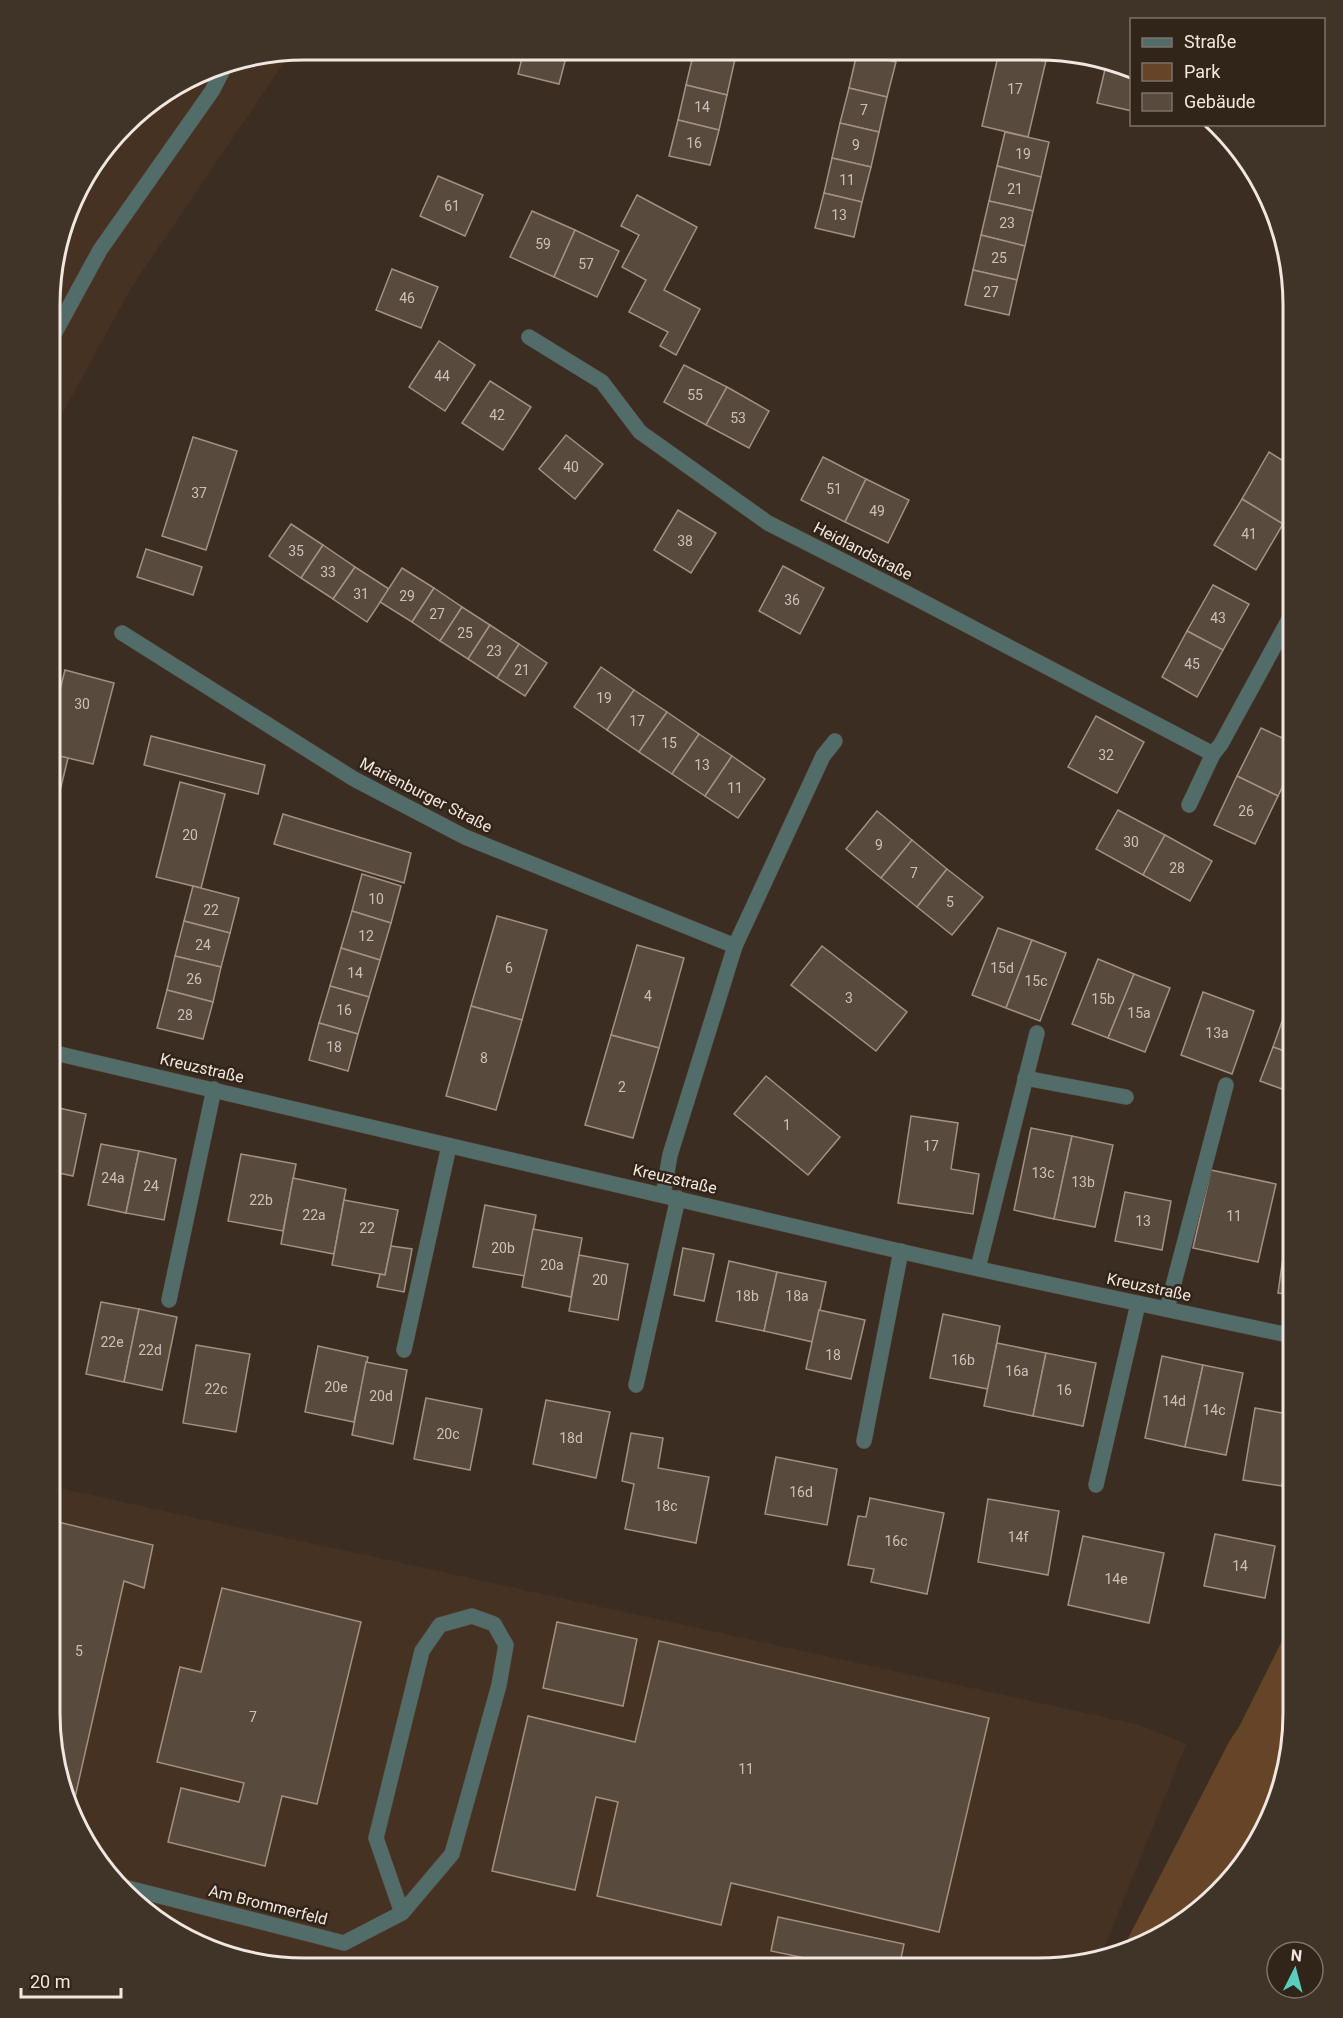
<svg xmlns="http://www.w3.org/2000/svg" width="1343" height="2018" viewBox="0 0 1343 2018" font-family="Roboto,sans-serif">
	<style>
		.built { fill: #463222 }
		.green { fill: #654428 }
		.building { fill: #594a3e; stroke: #a29183; stroke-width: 1.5 }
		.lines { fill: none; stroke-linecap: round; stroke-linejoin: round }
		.service-casing { stroke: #594b40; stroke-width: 16 }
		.minor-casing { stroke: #594b40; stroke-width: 16 }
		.service { stroke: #526d69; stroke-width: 15 }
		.minor { stroke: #526d69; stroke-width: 15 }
		.labels { text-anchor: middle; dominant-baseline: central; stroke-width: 5; stroke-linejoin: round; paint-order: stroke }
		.number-label { font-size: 14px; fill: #cbc0b8 }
		.street-label { font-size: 16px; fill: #f1e7e0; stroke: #312418 }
		.rim { fill: none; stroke: #f1e7e0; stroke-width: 3 }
	</style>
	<rect width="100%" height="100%" fill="#3c2d22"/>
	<g class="built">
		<polygon points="291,52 131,288 51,434 52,271 84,177 137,113 222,63"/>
		<polygon points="50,1486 1140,1725 1186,1744 1101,1956 1039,1968 272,1966 207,1949 150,1916 102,1869 69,1811 50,1713"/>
	</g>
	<polygon class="green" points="1293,1619 1293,1730 1280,1796 1250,1855 1206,1905 1136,1949 1121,1952 1230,1740 1239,1727"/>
	<g class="building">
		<polygon points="524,50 568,50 559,84 518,74"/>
		<polygon points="694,51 735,59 727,95 686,85"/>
		<polygon points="699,51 737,51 735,59"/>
		<polygon points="850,51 884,51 882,59"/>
		<polygon points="999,52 1048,52 1028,137 982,126"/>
		<polygon points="857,53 896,62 887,97 849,88"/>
		<polygon points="1107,61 1132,68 1132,111 1097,103"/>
		<polygon points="686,85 727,95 719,130 678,120"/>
		<polygon points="849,88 887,97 879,132 840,123"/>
		<polygon points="678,120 719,130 710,165 669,156"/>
		<polygon points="840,123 879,132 871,167 832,158"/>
		<polygon points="1005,132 1049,142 1041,177 997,166"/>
		<polygon points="832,158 871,167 862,202 824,193"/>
		<polygon points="997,166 1041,177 1033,211 989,201"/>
		<polygon points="438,176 483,195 465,236 420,216"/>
		<polygon points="824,193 862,202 854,237 815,228"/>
		<polygon points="637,195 697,227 664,290 700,309 676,355 660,346 668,332 629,312 646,280 622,267 639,235 621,226"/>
		<polygon points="989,201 1033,211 1025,246 981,235"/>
		<polygon points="532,211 575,230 554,277 510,257"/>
		<polygon points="575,230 619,251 597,297 554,277"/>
		<polygon points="981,235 1025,246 1017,280 973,270"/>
		<polygon points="392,269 438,287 421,328 376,310"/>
		<polygon points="973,270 1017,280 1009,315 965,305"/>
		<polygon points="439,341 475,365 445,411 409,387"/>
		<polygon points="684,365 727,387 706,425 664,402"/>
		<polygon points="490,381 531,407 503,450 462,423"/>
		<polygon points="727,387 769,411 749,448 706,425"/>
		<polygon points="566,435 603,464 575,499 539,469"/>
		<polygon points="193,437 237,451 206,550 162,536"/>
		<polygon points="1269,452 1293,467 1293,506 1283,524 1242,499"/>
		<polygon points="823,457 866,479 845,522 801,500"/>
		<polygon points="866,479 909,500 888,543 845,522"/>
		<polygon points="1242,499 1283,524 1256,570 1214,545"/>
		<polygon points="678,510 716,533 691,573 654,550"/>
		<polygon points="291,524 323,545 301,578 269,556"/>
		<polygon points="323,545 355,567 333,599 301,578"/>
		<polygon points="146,549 202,567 193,595 137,577"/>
		<polygon points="783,566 824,588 800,634 759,611"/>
		<polygon points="355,567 389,589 367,622 333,599"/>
		<polygon points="402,568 434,588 412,622 380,602"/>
		<polygon points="1213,585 1249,604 1223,650 1187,631"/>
		<polygon points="434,588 462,607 440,641 412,622"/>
		<polygon points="462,607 490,625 468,659 440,641"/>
		<polygon points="490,625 519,644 497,678 468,659"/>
		<polygon points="1187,631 1223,650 1197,697 1162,677"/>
		<polygon points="519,644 547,663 525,696 497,678"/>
		<polygon points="601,667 634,690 607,730 574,707"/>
		<polygon points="65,670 114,683 93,764 51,754 51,725"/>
		<polygon points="634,690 667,712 639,752 607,730"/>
		<polygon points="667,712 699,734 672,774 639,752"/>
		<polygon points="1096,716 1144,742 1117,793 1068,767"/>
		<polygon points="1261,728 1293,743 1293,765 1278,796 1237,776"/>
		<polygon points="699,734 732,756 705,796 672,774"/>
		<polygon points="151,736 265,765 258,794 144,765"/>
		<polygon points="51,754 68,758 51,828"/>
		<polygon points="732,756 765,779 738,818 705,796"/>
		<polygon points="1237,776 1278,796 1255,844 1214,825"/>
		<polygon points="180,782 225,794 201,888 156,877"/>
		<polygon points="1118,810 1165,835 1143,875 1096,849"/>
		<polygon points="877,811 912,840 881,878 846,849"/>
		<polygon points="283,814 411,853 404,883 274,844"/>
		<polygon points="1165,835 1212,861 1190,901 1143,875"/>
		<polygon points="912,840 947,869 917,907 881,878"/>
		<polygon points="947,869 983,897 952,935 917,907"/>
		<polygon points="362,874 401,886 391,923 352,911"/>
		<polygon points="193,886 239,898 230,933 184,921"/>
		<polygon points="352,911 391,923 380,960 341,948"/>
		<polygon points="497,916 547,930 522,1020 471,1006"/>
		<polygon points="184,921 230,933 221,967 175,956"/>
		<polygon points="998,928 1032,940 1006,1008 972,995"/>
		<polygon points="1032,940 1066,953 1040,1021 1006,1008"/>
		<polygon points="637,945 684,958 659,1048 611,1035"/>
		<polygon points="822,946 907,1012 876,1051 791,985"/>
		<polygon points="341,948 380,960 369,997 330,986"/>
		<polygon points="175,956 221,967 213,1002 167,990"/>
		<polygon points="1098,959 1134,974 1108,1038 1072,1024"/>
		<polygon points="1134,974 1170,988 1145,1052 1108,1038"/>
		<polygon points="330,986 369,997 358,1034 319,1023"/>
		<polygon points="167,990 213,1002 203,1039 157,1028"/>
		<polygon points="1203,992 1254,1011 1232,1074 1181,1055"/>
		<polygon points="471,1006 522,1020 496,1110 446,1096"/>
		<polygon points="1285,1013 1293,1016 1293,1054 1273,1047"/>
		<polygon points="319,1023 358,1034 348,1071 309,1060"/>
		<polygon points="611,1035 659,1048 633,1138 585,1125"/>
		<polygon points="1273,1047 1293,1054 1293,1093 1260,1081"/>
		<polygon points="766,1076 840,1137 808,1175 734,1114"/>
		<polygon points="50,1106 86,1114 73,1176 50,1171"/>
		<polygon points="911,1116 958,1123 951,1169 979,1174 973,1214 898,1203"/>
		<polygon points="1031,1128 1072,1136 1054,1219 1014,1210"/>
		<polygon points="1072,1136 1113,1145 1095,1227 1054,1219"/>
		<polygon points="101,1144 139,1151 126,1213 88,1205"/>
		<polygon points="139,1151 176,1159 164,1220 126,1213"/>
		<polygon points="241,1154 296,1164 283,1231 228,1221"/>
		<polygon points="1211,1170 1276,1184 1258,1262 1193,1248"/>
		<polygon points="293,1178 346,1189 334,1254 281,1244"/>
		<polygon points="1125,1192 1171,1201 1162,1250 1115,1241"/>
		<polygon points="344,1200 398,1210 385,1275 332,1265"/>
		<polygon points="485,1205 536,1215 525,1276 473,1267"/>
		<polygon points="533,1229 582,1238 571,1297 522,1287"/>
		<polygon points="1285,1243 1293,1244 1293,1295 1278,1293"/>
		<polygon points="391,1246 412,1249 404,1292 377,1287 380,1274 385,1275"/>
		<polygon points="683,1248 714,1254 704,1301 674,1295"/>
		<polygon points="579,1255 628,1264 618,1320 569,1311"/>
		<polygon points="729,1261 777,1272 764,1331 716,1321"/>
		<polygon points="777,1272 826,1282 813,1342 764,1331"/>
		<polygon points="101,1302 139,1309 124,1382 86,1374"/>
		<polygon points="139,1309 177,1317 162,1390 124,1382"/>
		<polygon points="819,1310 865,1320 851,1379 806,1369"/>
		<polygon points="943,1314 1000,1326 988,1389 930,1378"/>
		<polygon points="997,1343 1046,1353 1033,1416 984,1406"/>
		<polygon points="196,1345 250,1354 236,1432 183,1423"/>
		<polygon points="318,1346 368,1357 354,1422 305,1412"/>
		<polygon points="1046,1353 1096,1363 1083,1426 1033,1416"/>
		<polygon points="1162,1356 1203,1365 1185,1447 1145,1438"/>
		<polygon points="366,1362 407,1370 393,1444 352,1435"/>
		<polygon points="1203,1365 1243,1373 1226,1455 1185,1447"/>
		<polygon points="426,1398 482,1409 470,1470 414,1459"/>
		<polygon points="546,1400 610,1412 596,1478 533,1464"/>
		<polygon points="1255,1408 1293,1415 1282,1486 1243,1480"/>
		<polygon points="1293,1419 1293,1488 1282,1486"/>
		<polygon points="631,1433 663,1438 658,1468 709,1477 696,1543 625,1529 634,1484 622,1481"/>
		<polygon points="776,1457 837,1469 827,1525 765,1514"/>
		<polygon points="870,1498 944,1513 927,1594 871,1582 874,1569 848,1565 858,1516 866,1517"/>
		<polygon points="988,1499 1059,1511 1048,1575 978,1562"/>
		<polygon points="50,1520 153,1545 144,1588 124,1581 71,1815 50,1713"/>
		<polygon points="1215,1534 1275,1546 1265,1598 1204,1586"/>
		<polygon points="1083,1536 1164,1553 1149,1623 1068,1605"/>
		<polygon points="222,1588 361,1622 317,1804 282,1796 265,1866 168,1842 181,1788 239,1802 244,1783 157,1762 180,1667 201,1672"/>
		<polygon points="557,1622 637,1639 623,1706 543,1688"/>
		<polygon points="659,1641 989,1718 939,1932 731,1883 721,1925 597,1896 618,1802 596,1797 575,1890 492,1871 528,1716 635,1742"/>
		<polygon points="778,1917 904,1944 899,1968 853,1968 771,1951"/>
	</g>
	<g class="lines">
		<defs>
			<g id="service">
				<polyline points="52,338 100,250 212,91 227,62"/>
				<polyline points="1025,1078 1126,1097"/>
				<polyline points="978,1268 1037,1033"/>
				<polyline points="169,1300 214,1089"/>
				<polyline points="1167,1309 1226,1085"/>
				<polyline points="404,1350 449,1146"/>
				<polyline points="636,1385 678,1198"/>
				<polyline points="864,1441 901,1251"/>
				<polyline points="1096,1485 1138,1304"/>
				<polygon points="472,1616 494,1624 506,1645 499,1685 452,1854 402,1913 376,1838 422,1651 440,1625"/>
			</g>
			<g id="minor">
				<polyline points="529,337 602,382 640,432 768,523 908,594 1213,754 1221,744 1293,612"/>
				<polyline points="122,633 354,779 465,837 735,946 670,1155 663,1195"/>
				<polyline points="1189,805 1213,754"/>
				<polyline points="735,946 823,756 835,741"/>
				<path d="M51,1052C334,1116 616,1185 899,1251C1030,1281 1161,1308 1293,1336"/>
				<polyline points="120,1886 344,1943 402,1913"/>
			</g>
		</defs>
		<use href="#service" class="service-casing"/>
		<use href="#minor" class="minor-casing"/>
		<use href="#service" class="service"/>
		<use href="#minor" class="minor"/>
	</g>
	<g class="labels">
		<g class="number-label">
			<text x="1015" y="89">17</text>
			<text x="702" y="107">14</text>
			<text x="864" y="110">7</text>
			<text x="694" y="143">16</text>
			<text x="856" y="145">9</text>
			<text x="1023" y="154">19</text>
			<text x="847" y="180">11</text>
			<text x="1015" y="189">21</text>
			<text x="452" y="206">61</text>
			<text x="839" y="215">13</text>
			<text x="1007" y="223">23</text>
			<text x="543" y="244">59</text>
			<text x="999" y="258">25</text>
			<text x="586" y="264">57</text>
			<text x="991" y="292">27</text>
			<text x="407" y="298">46</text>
			<text x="442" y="376">44</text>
			<text x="695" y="395">55</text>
			<text x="497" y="415">42</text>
			<text x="738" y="418">53</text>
			<text x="571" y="467">40</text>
			<text x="834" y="489">51</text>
			<text x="199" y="493">37</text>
			<text x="877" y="511">49</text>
			<text x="1249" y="534">41</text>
			<text x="685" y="541">38</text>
			<text x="296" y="551">35</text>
			<text x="328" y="572">33</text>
			<text x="361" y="594">31</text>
			<text x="407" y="596">29</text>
			<text x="792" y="600">36</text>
			<text x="437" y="614">27</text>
			<text x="1218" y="618">43</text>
			<text x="465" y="633">25</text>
			<text x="494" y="651">23</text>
			<text x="1192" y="664">45</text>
			<text x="522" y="670">21</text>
			<text x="604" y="698">19</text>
			<text x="82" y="704">30</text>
			<text x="637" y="721">17</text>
			<text x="669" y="743">15</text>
			<text x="1106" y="755">32</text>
			<text x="702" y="765">13</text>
			<text x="735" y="788">11</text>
			<text x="1246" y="811">26</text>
			<text x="190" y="835">20</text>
			<text x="1131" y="842">30</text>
			<text x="879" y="845">9</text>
			<text x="1177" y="868">28</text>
			<text x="914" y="873">7</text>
			<text x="376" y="899">10</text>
			<text x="950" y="902">5</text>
			<text x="211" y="910">22</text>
			<text x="366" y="936">12</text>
			<text x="203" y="945">24</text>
			<text x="509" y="968">6</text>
			<text x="1002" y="968">15d</text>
			<text x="355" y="973">14</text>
			<text x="194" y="979">26</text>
			<text x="1036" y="981">15c</text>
			<text x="648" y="996">4</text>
			<text x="849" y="998">3</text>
			<text x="1103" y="999">15b</text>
			<text x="344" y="1010">16</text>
			<text x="1139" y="1013">15a</text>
			<text x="185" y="1015">28</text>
			<text x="1217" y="1033">13a</text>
			<text x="334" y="1047">18</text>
			<text x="484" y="1058">8</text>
			<text x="622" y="1087">2</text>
			<text x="787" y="1125">1</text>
			<text x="931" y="1146">17</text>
			<text x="1043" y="1173">13c</text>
			<text x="113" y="1178">24a</text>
			<text x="1083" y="1182">13b</text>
			<text x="151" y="1186">24</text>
			<text x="261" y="1200">22b</text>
			<text x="314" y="1215">22a</text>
			<text x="1234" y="1216">11</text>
			<text x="1143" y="1221">13</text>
			<text x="367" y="1228">22</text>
			<text x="503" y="1248">20b</text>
			<text x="552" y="1265">20a</text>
			<text x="600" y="1280">20</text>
			<text x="747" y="1296">18b</text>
			<text x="797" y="1296">18a</text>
			<text x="112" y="1342">22e</text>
			<text x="150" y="1350">22d</text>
			<text x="833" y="1355">18</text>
			<text x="963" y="1360">16b</text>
			<text x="1017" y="1371">16a</text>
			<text x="336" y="1387">20e</text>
			<text x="216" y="1389">22c</text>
			<text x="1064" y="1390">16</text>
			<text x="381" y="1396">20d</text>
			<text x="1174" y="1401">14d</text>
			<text x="1214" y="1410">14c</text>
			<text x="448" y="1434">20c</text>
			<text x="571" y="1438">18d</text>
			<text x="801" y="1492">16d</text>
			<text x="666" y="1506">18c</text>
			<text x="1018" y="1537">14f</text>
			<text x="896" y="1541">16c</text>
			<text x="1240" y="1566">14</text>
			<text x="1116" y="1579">14e</text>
			<text x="79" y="1651">5</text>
			<text x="253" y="1717">7</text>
			<text x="746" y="1769">11</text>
		</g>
		<g class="street-label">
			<text transform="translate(863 551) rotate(27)">Heidlandstraße</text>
			<text transform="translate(426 795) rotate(27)">Marienburger Straße</text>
			<text transform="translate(202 1068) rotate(13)">Kreuzstraße</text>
			<text transform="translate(675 1179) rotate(13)">Kreuzstraße</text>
			<text transform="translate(1149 1287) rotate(12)">Kreuzstraße</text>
			<text transform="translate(268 1905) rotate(14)">Am Brommerfeld</text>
		</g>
	</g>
	<path d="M0 0H1343V2018H0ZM305 60H1038A245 245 0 0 1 1283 305V1713A245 245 0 0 1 1038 1958H305A245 245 0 0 1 60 1713V305A245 245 0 0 1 305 60Z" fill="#403428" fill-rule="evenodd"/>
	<path class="rim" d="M305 60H1038A245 245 0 0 1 1283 305V1713A245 245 0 0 1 1038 1958H305A245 245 0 0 1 60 1713V305A245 245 0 0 1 305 60Z"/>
	<rect x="1130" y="18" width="195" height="108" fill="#312418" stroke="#7e7268" stroke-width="1.5"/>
	<rect x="1142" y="38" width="30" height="9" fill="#526d69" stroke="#7e7268" stroke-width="1.5"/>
	<text x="1184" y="48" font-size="18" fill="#f1e7e0">Straße</text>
	<rect x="1142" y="63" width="30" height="18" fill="#654428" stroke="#7e7268" stroke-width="1.5"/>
	<text x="1184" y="78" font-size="18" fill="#f1e7e0">Park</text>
	<rect x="1142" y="93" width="30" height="18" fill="#594a3e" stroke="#7e7268" stroke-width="1.5"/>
	<text x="1184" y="108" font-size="18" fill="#f1e7e0">Gebäude</text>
	<g transform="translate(1295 1970) rotate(6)"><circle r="28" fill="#312418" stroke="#7e7268" stroke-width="1.5"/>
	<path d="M0-4.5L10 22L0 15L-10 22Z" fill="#59cebf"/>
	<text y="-9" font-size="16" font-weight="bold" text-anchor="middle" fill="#f1e7e0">N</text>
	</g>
	<path d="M21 1988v9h100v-9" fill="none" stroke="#f1e7e0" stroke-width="3"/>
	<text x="30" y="1988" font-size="18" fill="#f1e7e0" stroke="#312418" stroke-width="4.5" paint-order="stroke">20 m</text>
</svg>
